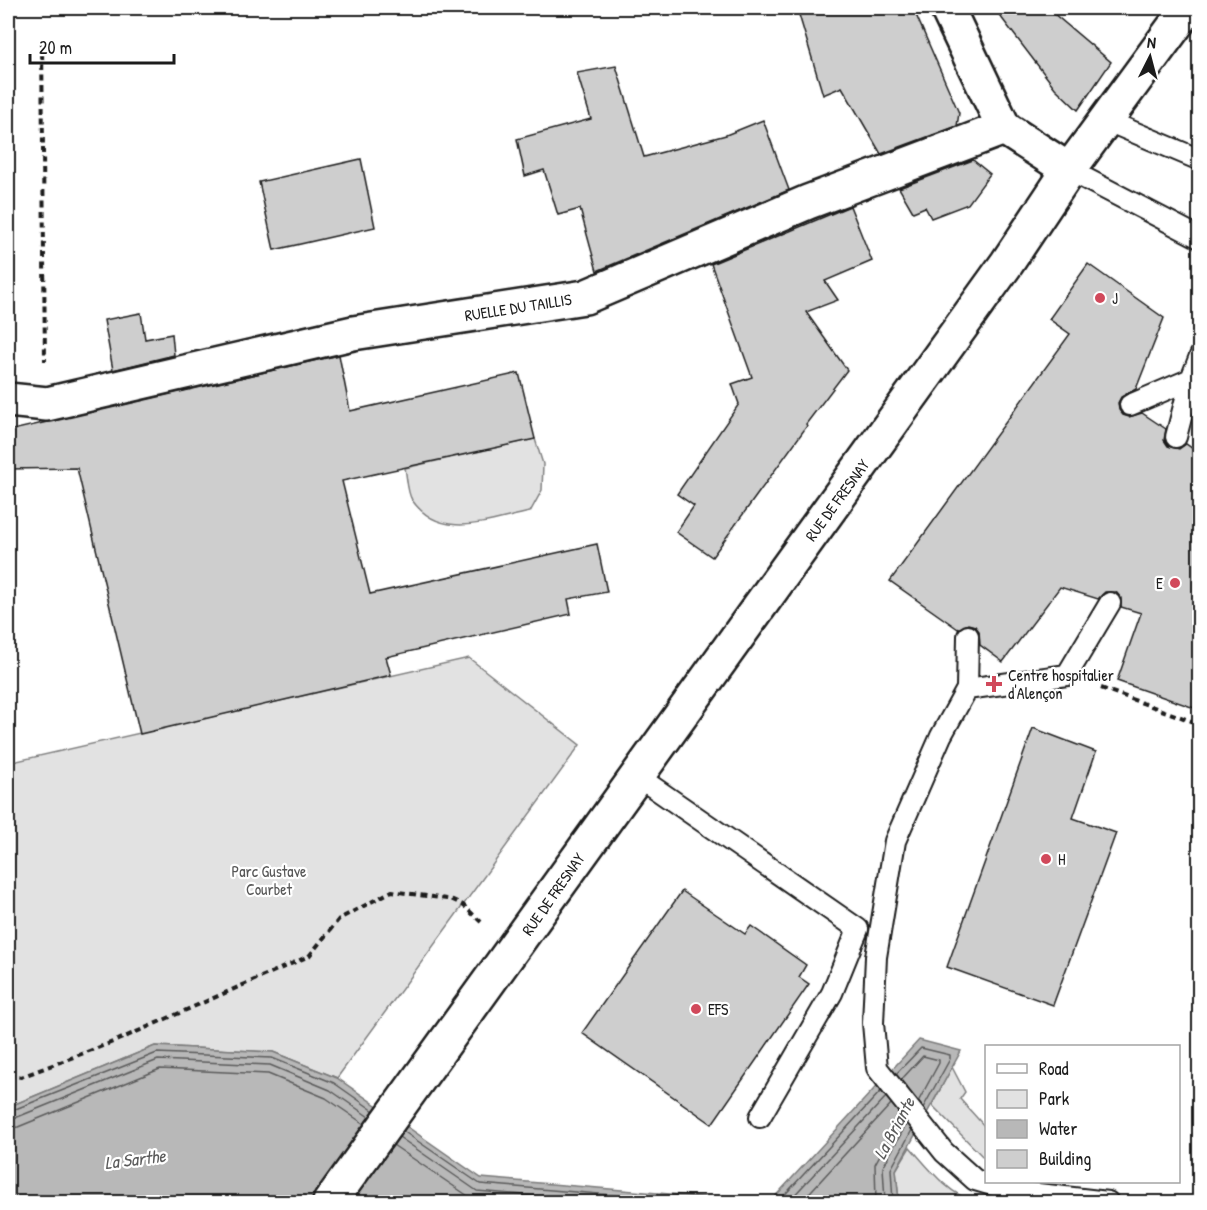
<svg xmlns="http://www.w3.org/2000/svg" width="1207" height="1210" viewBox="0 0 1207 1210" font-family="'Patrick Hand',sans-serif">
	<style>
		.green { fill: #e2e2e2; stroke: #7f7f7f; stroke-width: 1.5 }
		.water { fill: #b8b8b8; stroke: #7a7a7a; stroke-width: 1.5 }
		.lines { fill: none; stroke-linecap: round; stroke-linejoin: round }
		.shore { stroke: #5a5a5a; stroke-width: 1.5 }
		.building { fill: #cecece; stroke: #1c1c1c; stroke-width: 1.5 }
		.lane-casing { stroke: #1c1c1c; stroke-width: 24 }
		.street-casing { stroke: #1c1c1c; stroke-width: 38 }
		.secondary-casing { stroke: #1c1c1c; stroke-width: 38 }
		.path { stroke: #1c1c1c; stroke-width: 4; stroke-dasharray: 6 4.5; stroke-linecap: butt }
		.lane { stroke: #fff; stroke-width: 20 }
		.street { stroke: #fff; stroke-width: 33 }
		.secondary { stroke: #fff; stroke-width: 33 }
		.poi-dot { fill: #d1495b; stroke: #fff; stroke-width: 2 }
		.labels { text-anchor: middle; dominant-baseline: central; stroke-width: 4.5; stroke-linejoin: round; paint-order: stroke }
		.poi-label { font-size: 16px; fill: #1c1c1c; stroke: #fff; text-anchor: start }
		.street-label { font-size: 16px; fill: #1c1c1c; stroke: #fff }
		.park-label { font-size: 16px; fill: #575757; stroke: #fff }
		.water-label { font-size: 18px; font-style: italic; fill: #5a5a5a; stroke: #fff }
	</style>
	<rect width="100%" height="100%" fill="#fff"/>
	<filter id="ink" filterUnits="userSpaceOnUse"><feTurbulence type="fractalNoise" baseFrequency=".0167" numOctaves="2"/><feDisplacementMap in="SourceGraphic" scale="12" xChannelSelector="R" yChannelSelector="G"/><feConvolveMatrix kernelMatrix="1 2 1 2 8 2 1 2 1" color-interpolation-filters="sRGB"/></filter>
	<g filter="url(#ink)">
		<g class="green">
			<path d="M535,439L543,464L542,490L530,512C489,520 441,542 412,500C407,492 407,477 405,468Z"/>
			<polygon points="469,658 580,745 337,1078 273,1052 155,1046 8,1107 8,763"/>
			<polygon points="952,1067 965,1092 960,1099 986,1128 986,1160 932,1105"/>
			<path d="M910,1147C928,1167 948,1195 976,1202H899L896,1170Z"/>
		</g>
		<g class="water">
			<polygon points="919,1040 961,1051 896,1170 899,1202 770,1202"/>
			<polygon points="155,1046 273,1052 337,1078 481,1178 764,1202 8,1202 8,1107"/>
		</g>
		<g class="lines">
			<g class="shore">
				<polyline points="896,1074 921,1048 950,1055 950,1059 923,1108"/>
				<polyline points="901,1080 923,1056 939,1060 939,1063 918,1102"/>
				<polyline points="8,1112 157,1053 272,1058 334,1083 374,1111"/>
				<polyline points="8,1119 15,1118 158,1060 270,1065 330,1090 369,1117"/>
				<polyline points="8,1128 18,1127 160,1069 268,1074 326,1098 364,1124"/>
				<polyline points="403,1131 480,1184 694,1202"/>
				<polyline points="399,1137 477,1191 606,1202"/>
				<polyline points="393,1145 471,1198 500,1202"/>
				<polyline points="778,1202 881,1091"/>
				<polyline points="788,1202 886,1097"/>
				<polyline points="801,1202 891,1104"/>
				<polyline points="876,1202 875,1164 901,1116"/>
				<polyline points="885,1202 883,1167 907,1123"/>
				<polyline points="893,1202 891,1169 912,1130"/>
			</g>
		</g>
		<g class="building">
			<polygon points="797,8 913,8 959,113 957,126 881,154 842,87 823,95"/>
			<polygon points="994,8 1047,8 1111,62 1078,110 1055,88"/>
			<polygon points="616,66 644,157 726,135 763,120 789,190 597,271 580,209 558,215 544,170 525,176 517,139 591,119 577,73"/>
			<polygon points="361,159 375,227 274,250 259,182"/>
			<polygon points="973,160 990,174 968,204 931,218 925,207 913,212 899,188"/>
			<polygon points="850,206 872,261 825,281 838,300 806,312 847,370 806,424 807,426 712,557 676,532 694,506 677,494 739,404 732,384 752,377 711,264"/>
			<polygon points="1088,264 1164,318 1136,389 1121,397 1118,403 1119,410 1123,415 1129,417 1142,413 1166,429 1164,440 1168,446 1179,449 1186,444 1200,454 1200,710 1117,681 1141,613 1121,607 1121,598 1116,592 1105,592 1098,599 1060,587 1003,662 980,645 979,631 975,626 968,624 958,629 890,581 1070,334 1049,319"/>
			<polygon points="141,313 145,339 172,334 174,355 113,370 104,320"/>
			<polygon points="339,355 350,411 519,373 535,439 342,481 370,594 597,544 607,592 568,599 571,614 386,657 391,675 140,734 77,468 8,469 8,431"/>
			<polygon points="1033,728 1096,752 1073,818 1116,833 1053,1005 947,967"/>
			<polygon points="682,891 745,934 751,926 806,965 799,977 809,984 712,1124 582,1033"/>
		</g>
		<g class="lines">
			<defs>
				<g id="lane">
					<polyline points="1105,120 1200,160"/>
					<polyline points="1069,170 1200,238"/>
					<polyline points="1130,405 1191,379 1200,356"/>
					<polyline points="1176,437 1191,379"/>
					<polyline points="968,636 967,689 941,736 895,841 876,957 873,1023 877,1068 944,1152 975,1180 1012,1191 1108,1202"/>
					<polyline points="967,689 1067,675 1110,603"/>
					<polyline points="637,776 858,929 832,993 760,1117"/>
				</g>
				<g id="street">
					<polyline points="947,8 1004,128 1069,170"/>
					<polyline points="8,400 47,404 353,333 585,297 808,202 1004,128"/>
				</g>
				<polyline id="secondary" points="330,1202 1007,263 1069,170 1188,8"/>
			</defs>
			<use href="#lane" class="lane-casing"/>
			<use href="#street" class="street-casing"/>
			<use href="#secondary" class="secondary-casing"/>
			<g class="path">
				<polyline points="42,43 45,361"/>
				<polyline points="1101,688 1200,724"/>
				<polyline points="8,1075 21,1077 118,1040 309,956 339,919 392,891 453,900 463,905 481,922"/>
			</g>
			<use href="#lane" class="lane"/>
			<use href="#street" class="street"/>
			<use href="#secondary" class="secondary"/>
		</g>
	</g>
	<g class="poi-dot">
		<circle cx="1100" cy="298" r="6"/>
		<circle cx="1175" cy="583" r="6"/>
		<path d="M991 675h6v6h6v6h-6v6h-6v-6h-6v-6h6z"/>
		<circle cx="1046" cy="859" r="6"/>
		<circle cx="696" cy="1009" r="6"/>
	</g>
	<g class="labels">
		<g class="poi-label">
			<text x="1112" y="298">J</text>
			<text x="1163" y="583" text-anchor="end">E</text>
			<text x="1008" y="675">Centre hospitalier<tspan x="1008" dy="18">d'Alençon</tspan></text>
			<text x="1058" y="859">H</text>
			<text x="708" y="1009">EFS</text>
		</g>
		<g class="street-label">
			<text transform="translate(518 307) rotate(-9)">RUELLE DU TAILLIS</text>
			<text transform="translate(837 500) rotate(-54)">RUE DE FRESNAY</text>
			<text transform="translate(553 894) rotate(-55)">RUE DE FRESNAY</text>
		</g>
		<g class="park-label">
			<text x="269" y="871">Parc Gustave<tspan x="269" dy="18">Courbet</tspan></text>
		</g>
		<g class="water-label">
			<text transform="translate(894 1128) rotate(-62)">La Briante</text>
			<text transform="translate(135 1159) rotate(-7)">La Sarthe</text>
		</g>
	</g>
	<rect width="1207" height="1210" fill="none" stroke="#fff" stroke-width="30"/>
	<rect x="15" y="15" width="1177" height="1180" fill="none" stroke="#1c1c1c" stroke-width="2" filter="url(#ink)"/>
	<rect x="985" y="1045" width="195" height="138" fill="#ffffff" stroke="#a4a4a4" stroke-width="1.5"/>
	<rect x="997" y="1064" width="30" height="9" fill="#ffffff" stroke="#a4a4a4" stroke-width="1.5"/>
	<text x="1039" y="1075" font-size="18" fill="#1c1c1c">Road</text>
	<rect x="997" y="1090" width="30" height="18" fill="#e2e2e2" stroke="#a4a4a4" stroke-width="1.5"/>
	<text x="1039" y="1105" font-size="18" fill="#1c1c1c">Park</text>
	<rect x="997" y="1120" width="30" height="18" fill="#b8b8b8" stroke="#a4a4a4" stroke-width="1.5"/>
	<text x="1039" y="1135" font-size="18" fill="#1c1c1c">Water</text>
	<rect x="997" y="1150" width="30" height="18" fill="#cecece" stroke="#a4a4a4" stroke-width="1.5"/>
	<text x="1039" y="1165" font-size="18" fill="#1c1c1c">Building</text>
	<g transform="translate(1150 57) rotate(6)" stroke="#ffffff" stroke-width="4.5" paint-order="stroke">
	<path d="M0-4.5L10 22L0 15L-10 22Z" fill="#1c1c1c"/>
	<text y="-9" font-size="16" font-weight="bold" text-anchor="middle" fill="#1c1c1c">N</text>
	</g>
	<path d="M30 54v9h144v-9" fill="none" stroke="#1c1c1c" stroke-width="3"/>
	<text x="39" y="54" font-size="18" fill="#1c1c1c" stroke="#ffffff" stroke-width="4.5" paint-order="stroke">20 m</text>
</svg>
